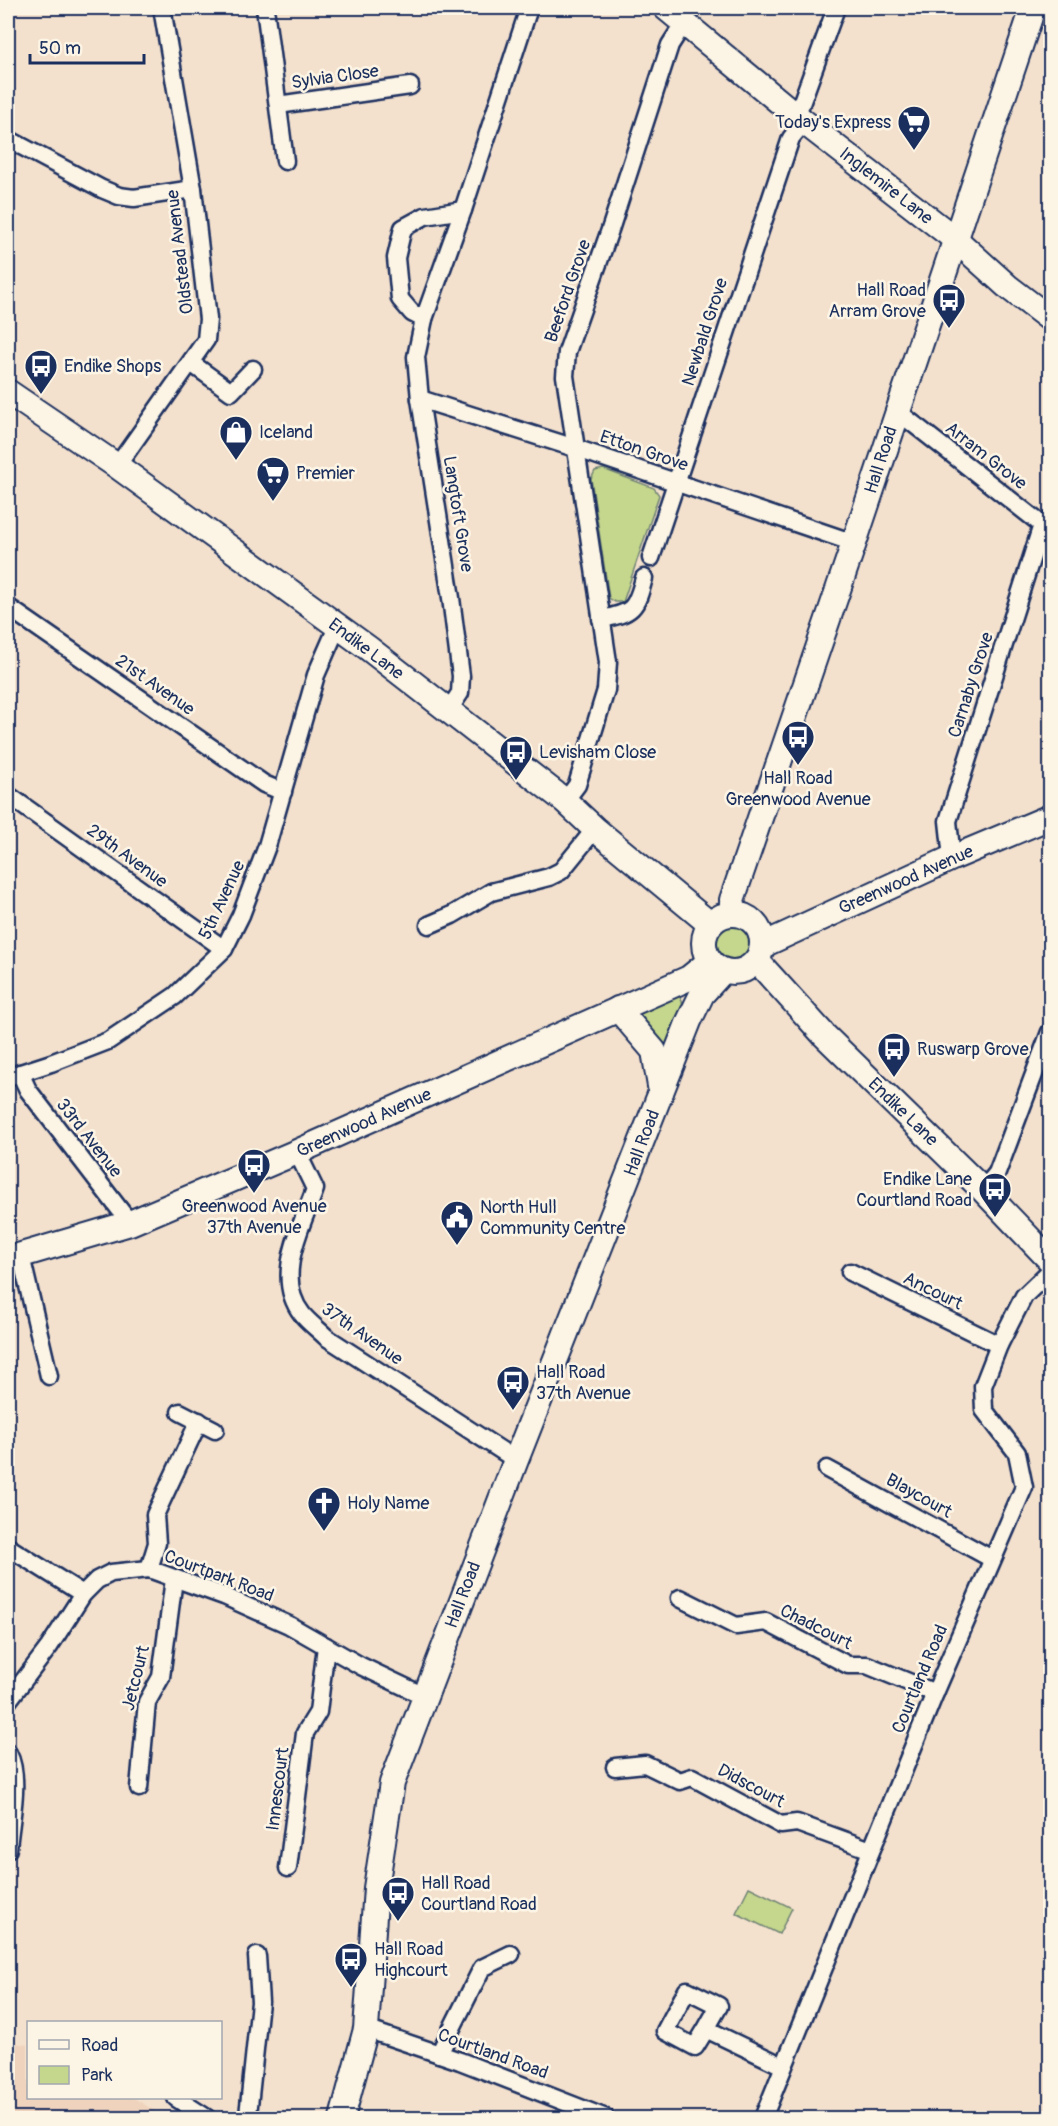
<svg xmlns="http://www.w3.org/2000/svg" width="1058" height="2126" viewBox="0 0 1058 2126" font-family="Pangolin,sans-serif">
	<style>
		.built { fill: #efd3bc }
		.green { fill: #c5d78c; stroke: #708375; stroke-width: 1.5 }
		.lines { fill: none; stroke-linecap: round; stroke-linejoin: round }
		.street-casing { stroke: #1b2f5e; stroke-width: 21 }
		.secondary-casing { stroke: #1b2f5e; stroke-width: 28 }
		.street { stroke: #fcf5e5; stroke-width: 16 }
		.secondary { stroke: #fcf5e5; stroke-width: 24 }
		.labels { text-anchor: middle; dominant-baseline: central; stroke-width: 5; stroke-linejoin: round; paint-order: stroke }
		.street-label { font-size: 18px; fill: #1b2f5e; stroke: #fcf5e5 }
		.poi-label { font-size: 18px; fill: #1b2f5e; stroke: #fcf5e5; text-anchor: start }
	</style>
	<rect width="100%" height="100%" fill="#f4e1cd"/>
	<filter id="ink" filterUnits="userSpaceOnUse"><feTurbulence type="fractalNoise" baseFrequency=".0167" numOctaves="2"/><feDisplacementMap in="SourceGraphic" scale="12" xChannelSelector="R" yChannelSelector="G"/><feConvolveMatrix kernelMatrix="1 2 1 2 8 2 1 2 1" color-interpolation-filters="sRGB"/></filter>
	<g filter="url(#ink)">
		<polygon class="built" points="8,2042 28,2045 28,2098 134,2098 166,2118 8,2118"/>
		<g class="green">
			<polygon points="603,469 654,488 659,495 623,602 615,602 609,598 591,479 595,471"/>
			<circle cx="734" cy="942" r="20"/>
			<polygon points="674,996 679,996 682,1000 683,1009 666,1069 638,1016 642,1010"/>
			<polygon points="749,1887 792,1908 779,1934 736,1913"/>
		</g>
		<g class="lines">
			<defs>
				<g id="street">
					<polyline points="265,8 285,161"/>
					<polyline points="278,105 410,86"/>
					<polyline points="796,115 801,104 836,8"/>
					<polyline points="8,139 102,189 119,196 134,198 193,189"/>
					<polyline points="424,319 412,313 400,299 396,258 403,228 425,216 463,210"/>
					<polyline points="191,363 231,392 253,369"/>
					<polyline points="420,399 575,448 854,543"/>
					<polyline points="897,411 1050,531"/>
					<polyline points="117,466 206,340 208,319 193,189 162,8"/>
					<polyline points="651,558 791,138 804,122"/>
					<polyline points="8,607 264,784 283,792"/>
					<path d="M601,619C633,613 636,609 644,578"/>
					<polyline points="448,711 460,693 461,676 451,598 420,399 416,357 424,319 463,210 529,8"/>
					<polyline points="8,795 224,949"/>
					<polyline points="565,801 577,785 606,690 608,662 565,376 567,352 611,227 670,45 684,23"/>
					<polyline points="952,858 948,821 1042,525"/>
					<polyline points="429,925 452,915 491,892 549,877 561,871 595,829"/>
					<polyline points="20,1073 28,1090 130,1223"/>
					<polyline points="8,1077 51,1063 108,1041 175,996 224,949 241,915 267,846 316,675 337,627"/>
					<path d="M297,1152L315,1189C302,1226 273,1277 302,1314C308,1322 318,1329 326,1337L516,1460"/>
					<polyline points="983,1190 997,1173 1050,1032"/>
					<polyline points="21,1256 49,1376"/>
					<polyline points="850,1272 999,1345"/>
					<polyline points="180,1412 215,1430"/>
					<polyline points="827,1469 992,1559"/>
					<polyline points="8,1547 83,1594"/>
					<polyline points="149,1569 157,1543 155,1515 199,1421"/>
					<polyline points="680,1598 736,1626 766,1622 848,1665 867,1665 935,1693"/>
					<polyline points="8,1701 49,1647 83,1594 97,1580 111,1573 149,1569 224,1596 289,1625 361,1666 424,1696"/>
					<path d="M8,1753C21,1778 10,1820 8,1849"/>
					<polyline points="615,1767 645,1764 680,1781 692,1777 781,1825 797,1823 871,1850"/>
					<polyline points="139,1788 147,1702 161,1677 174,1579"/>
					<polyline points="288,1868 305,1733 318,1712 326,1646"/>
					<polyline points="366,2029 460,2061 606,2118"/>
					<polyline points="706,2029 719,2006 687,1990 665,2031 695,2047 706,2029 783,2066"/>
					<polyline points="439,2054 482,1968 511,1954"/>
					<polyline points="176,2098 207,2118"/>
					<polyline points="246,2118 248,2115 260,2002 257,1956"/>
					<polyline points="763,2118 935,1693 1024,1487 1017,1453 984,1410 983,1386 999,1345 1024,1296 1050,1271"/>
				</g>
				<g id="secondary">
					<polyline points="666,8 804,122 955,239 1007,286 1050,319"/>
					<polyline points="8,392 117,466 368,648 565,801 595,829 710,924"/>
					<polyline points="735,913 732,900 854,543 1033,8"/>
					<circle cx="733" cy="943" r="29"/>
					<polyline points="763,945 952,858 1050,817"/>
					<polyline points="757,961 824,1035 983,1190 1050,1260"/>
					<polyline points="618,1009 654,1051 661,1092"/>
					<polyline points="8,1259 130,1223 297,1152 689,978 710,961"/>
					<polyline points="342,2118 366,2029 376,1888 392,1783 516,1460 689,1021 702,994 723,971"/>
				</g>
			</defs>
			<use href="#street" class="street-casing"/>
			<use href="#secondary" class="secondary-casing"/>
			<use href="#street" class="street"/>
			<use href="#secondary" class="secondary"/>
		</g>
	</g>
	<defs>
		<symbol id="supermarket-pin" viewBox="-11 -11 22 30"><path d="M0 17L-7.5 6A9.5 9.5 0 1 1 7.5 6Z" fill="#1b2f5e" stroke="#fcf5e5"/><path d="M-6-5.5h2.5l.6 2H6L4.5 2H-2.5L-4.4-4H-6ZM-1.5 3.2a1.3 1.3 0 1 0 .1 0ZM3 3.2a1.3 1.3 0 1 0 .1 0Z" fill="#fff"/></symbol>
		<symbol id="bus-pin" viewBox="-11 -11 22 30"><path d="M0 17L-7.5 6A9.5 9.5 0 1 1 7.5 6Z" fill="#1b2f5e" stroke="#fcf5e5"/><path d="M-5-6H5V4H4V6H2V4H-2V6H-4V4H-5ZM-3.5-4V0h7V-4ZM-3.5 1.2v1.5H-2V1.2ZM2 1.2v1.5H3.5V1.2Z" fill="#fff"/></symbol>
		<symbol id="shop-pin" viewBox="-11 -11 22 30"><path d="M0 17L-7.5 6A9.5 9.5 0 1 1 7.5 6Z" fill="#1b2f5e" stroke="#fcf5e5"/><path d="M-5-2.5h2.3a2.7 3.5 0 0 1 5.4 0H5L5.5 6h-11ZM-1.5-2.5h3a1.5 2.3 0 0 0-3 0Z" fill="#fff"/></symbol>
		<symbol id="civic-pin" viewBox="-11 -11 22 30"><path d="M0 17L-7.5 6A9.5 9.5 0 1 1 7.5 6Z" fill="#1b2f5e" stroke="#fcf5e5"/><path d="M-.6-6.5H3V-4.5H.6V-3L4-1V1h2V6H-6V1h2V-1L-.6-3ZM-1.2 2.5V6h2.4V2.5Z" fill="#fff"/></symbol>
		<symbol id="church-pin" viewBox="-11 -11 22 30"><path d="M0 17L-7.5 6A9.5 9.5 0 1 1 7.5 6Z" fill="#1b2f5e" stroke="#fcf5e5"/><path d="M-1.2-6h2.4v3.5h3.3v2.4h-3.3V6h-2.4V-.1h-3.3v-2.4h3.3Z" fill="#fff"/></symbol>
	</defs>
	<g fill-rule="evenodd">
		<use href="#supermarket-pin" x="895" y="103" width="38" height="52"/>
		<use href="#bus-pin" x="930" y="281" width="38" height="52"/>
		<use href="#bus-pin" x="22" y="347" width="38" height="52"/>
		<use href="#shop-pin" x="217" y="413" width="38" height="52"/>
		<use href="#supermarket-pin" x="254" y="454" width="38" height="52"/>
		<use href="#bus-pin" x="779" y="718" width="38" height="52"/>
		<use href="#bus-pin" x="497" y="733" width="38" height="52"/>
		<use href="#bus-pin" x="875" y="1030" width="38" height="52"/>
		<use href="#bus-pin" x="235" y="1146" width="38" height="52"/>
		<use href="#bus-pin" x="976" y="1170" width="38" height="52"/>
		<use href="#civic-pin" x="438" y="1198" width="38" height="52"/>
		<use href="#bus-pin" x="494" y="1363" width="38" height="52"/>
		<use href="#church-pin" x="305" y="1484" width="38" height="52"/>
		<use href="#bus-pin" x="379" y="1874" width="38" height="52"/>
		<use href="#bus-pin" x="332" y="1940" width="38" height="52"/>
	</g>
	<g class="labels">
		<g class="street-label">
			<text transform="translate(335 77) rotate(-8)">Sylvia Close</text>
			<text transform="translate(886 186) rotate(38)">Inglemire Lane</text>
			<text transform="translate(180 252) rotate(-97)">Oldstead Avenue</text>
			<text transform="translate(568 291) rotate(-71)">Beeford Grove</text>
			<text transform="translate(705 332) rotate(-72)">Newbald Grove</text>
			<text transform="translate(644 451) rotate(19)">Etton Grove</text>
			<text transform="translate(986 456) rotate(38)">Arram Grove</text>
			<text transform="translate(881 460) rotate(-72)">Hall Road</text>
			<text transform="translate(458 514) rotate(81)">Langtoft Grove</text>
			<text transform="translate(366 649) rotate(37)">Endike Lane</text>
			<text transform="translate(155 685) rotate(35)">21st Avenue</text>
			<text transform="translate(971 685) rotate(-72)">Carnaby Grove</text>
			<text transform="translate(127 856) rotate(36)">29th Avenue</text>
			<text transform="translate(906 880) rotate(-24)">Greenwood Avenue</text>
			<text transform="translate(222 900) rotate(-65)">5th Avenue</text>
			<text transform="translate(903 1112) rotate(44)">Endike Lane</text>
			<text transform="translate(364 1123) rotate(-24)">Greenwood Avenue</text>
			<text transform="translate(89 1138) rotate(52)">33rd Avenue</text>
			<text transform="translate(642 1143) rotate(-69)">Hall Road</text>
			<text transform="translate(933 1291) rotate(26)">Ancourt</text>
			<text transform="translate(362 1334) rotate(35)">37th Avenue</text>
			<text transform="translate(919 1496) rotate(29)">Blaycourt</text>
			<text transform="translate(219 1576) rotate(21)">Courtpark Road</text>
			<text transform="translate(463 1595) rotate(-69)">Hall Road</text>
			<text transform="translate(816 1627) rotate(27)">Chadcourt</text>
			<text transform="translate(136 1678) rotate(-76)">Jetcourt</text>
			<text transform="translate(920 1679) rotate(-67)">Courtland Road</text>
			<text transform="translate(751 1786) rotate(28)">Didscourt</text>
			<text transform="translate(278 1789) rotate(-83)">Innescourt</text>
			<text transform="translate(493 2054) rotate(20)">Courtland Road</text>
		</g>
		<g class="poi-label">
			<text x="891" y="122" text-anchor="end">Today's Express</text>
			<text x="926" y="290" text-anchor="end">Hall Road<tspan x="926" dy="21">Arram Grove</tspan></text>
			<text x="64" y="366">Endike Shops</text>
			<text x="259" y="432">Iceland</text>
			<text x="296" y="473">Premier</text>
			<text x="539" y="752">Levisham Close</text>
			<text x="798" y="778" text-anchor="middle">Hall Road<tspan x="798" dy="21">Greenwood Avenue</tspan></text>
			<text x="917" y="1049">Ruswarp Grove</text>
			<text x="972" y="1179" text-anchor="end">Endike Lane<tspan x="972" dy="21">Courtland Road</tspan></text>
			<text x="254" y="1206" text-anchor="middle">Greenwood Avenue<tspan x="254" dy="21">37th Avenue</tspan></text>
			<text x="480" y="1207">North Hull<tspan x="480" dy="21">Community Centre</tspan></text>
			<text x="536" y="1372">Hall Road<tspan x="536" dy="21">37th Avenue</tspan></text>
			<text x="347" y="1503">Holy Name</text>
			<text x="421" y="1883">Hall Road<tspan x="421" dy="21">Courtland Road</tspan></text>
			<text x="374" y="1949">Hall Road<tspan x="374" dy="21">Highcourt</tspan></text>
		</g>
	</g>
	<rect width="1058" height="2126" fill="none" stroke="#fcf5e5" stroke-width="30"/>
	<rect x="15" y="15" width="1028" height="2096" fill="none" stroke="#1b2f5e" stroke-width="2" filter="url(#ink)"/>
	<rect x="27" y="2021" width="195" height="78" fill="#fcf5e5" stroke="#a2a6af" stroke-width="1.5"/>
	<rect x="39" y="2040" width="30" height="9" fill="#fcf5e5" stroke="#a2a6af" stroke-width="1.5"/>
	<text x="81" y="2051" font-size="18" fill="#1b2f5e">Road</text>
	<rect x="39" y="2066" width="30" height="18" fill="#c5d78c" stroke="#a2a6af" stroke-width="1.5"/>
	<text x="81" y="2081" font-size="18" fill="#1b2f5e">Park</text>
	<path d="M30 54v9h114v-9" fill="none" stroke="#1b2f5e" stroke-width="3"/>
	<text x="39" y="54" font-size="18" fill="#1b2f5e" stroke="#fcf5e5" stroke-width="4.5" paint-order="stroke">50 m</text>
</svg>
